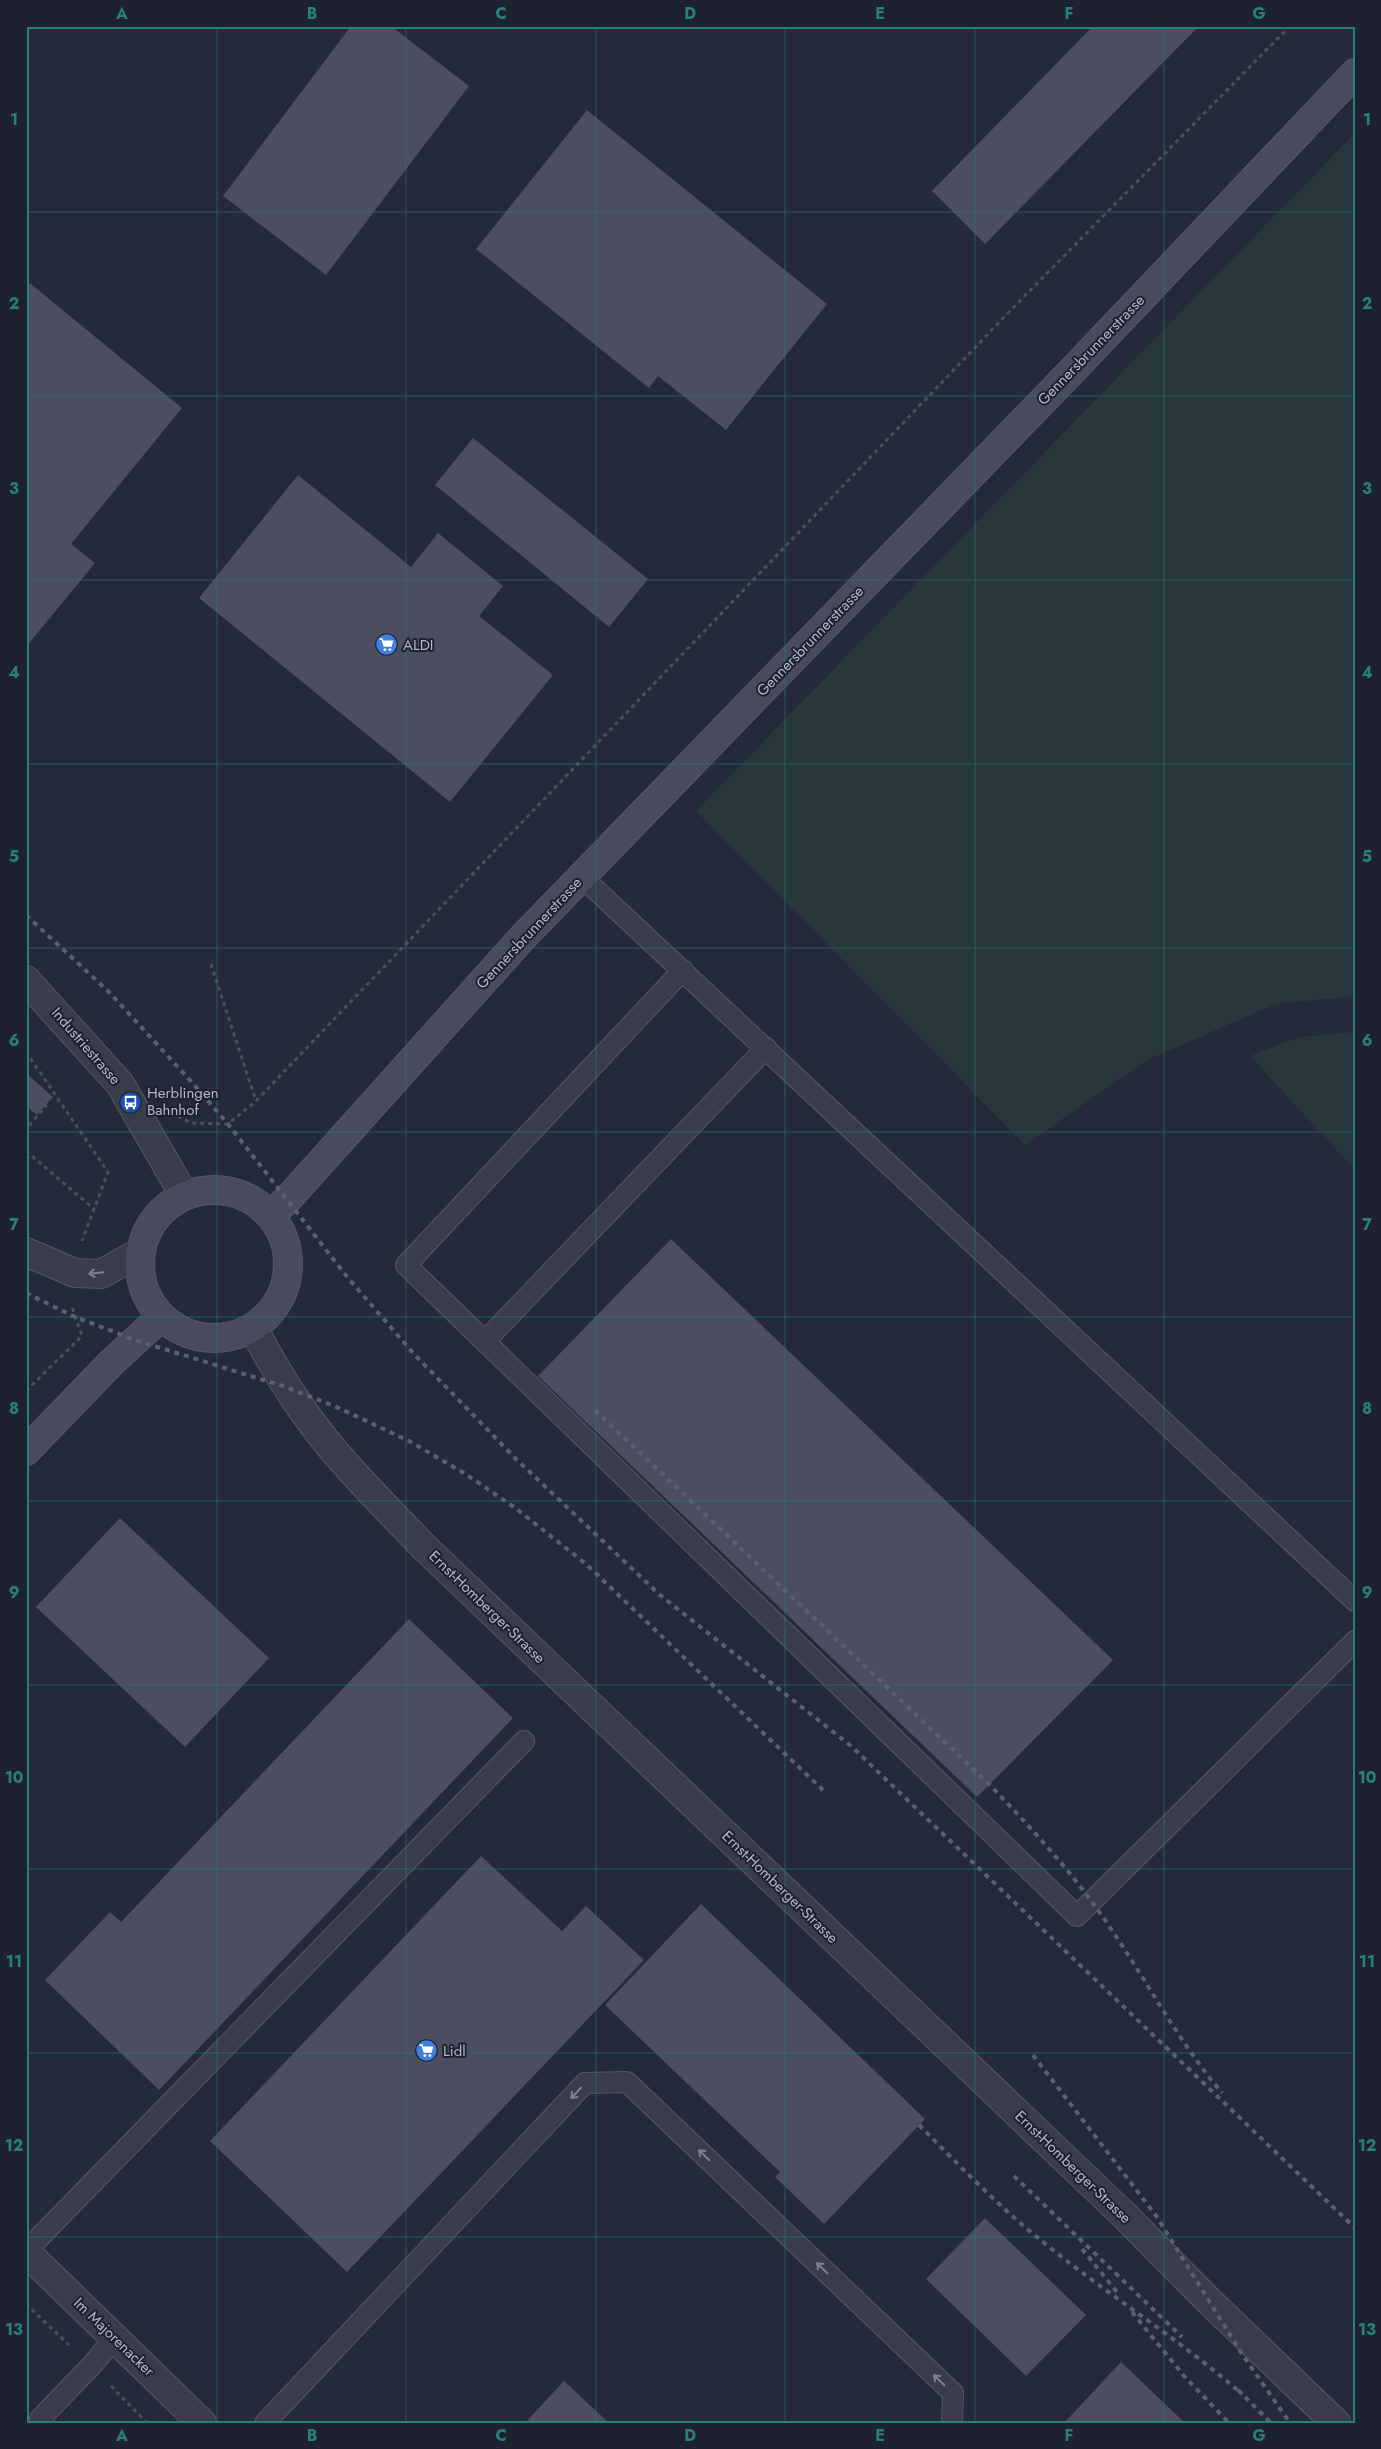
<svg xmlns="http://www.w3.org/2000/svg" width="1381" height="2449" viewBox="0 0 1381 2449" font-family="Jost,sans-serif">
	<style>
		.green { fill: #28373c }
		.building { fill: #4a4e60 }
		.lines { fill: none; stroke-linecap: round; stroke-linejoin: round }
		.lane-casing { stroke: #545865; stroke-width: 22 }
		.street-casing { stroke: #545865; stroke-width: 30 }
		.secondary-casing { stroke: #545865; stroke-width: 30 }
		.path { stroke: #455258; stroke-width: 3; stroke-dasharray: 4 4; stroke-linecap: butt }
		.lane { stroke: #393d4a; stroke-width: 20 }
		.street { stroke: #393d4a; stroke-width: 28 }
		.secondary { stroke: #474b5d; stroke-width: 28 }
		.rail { stroke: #5b6071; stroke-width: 4; stroke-dasharray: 5 5; stroke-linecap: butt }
		.oneway { stroke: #7d818e }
		.grid { fill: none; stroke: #28807b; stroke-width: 1; stroke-opacity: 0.55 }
		.labels { text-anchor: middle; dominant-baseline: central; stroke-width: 4; stroke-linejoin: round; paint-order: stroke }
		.street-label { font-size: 15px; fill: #b4b8c6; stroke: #1e222f }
		.poi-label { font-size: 15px; fill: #b4b8c6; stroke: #1e222f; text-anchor: start }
		.neatline { fill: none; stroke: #28807b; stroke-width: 2 }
		.grid-label { font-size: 16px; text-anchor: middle; font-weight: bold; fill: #28807b }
	</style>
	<rect width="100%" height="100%" fill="#252a3a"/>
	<g class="green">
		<polygon points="1355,133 1355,996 1276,1004 1147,1060 1025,1145 696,811"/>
		<polygon points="1355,1032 1355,1170 1250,1056 1299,1037"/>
	</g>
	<g class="building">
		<polygon points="351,26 391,26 469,86 326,275 223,196"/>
		<polygon points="1093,26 1199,26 985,244 932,191"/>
		<polygon points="587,110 827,304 726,430 658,376 649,388 476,249"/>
		<polygon points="26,280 182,408 71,544 95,563 26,647"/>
		<polygon points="473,438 648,579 609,627 435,485"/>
		<polygon points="298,475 411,567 438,533 503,586 479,616 553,675 450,802 199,598"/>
		<polygon points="26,1073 53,1097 37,1115 26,1106"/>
		<polygon points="671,1239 1113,1660 977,1797 538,1376"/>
		<polygon points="120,1518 269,1658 185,1747 36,1607"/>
		<polygon points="409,1619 513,1718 159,2090 45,1980 110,1912 121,1922"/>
		<polygon points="481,1856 562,1931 586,1906 644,1960 347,2272 210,2141"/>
		<polygon points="701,1904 925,2119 824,2224 775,2177 780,2172 605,2005"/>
		<polygon points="985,2218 1086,2315 1026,2376 926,2279"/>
		<polygon points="1121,2362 1185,2423 1064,2423"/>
		<polygon points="564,2381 609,2423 525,2423"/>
	</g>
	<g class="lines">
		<defs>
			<g id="lane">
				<polyline points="582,877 1355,1601"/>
				<polyline points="683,970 406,1265 1077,1916 1355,1641"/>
				<polyline points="485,1341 766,1048"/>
				<polyline points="26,2251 524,1741"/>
				<polyline points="44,2423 40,2419 91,2366 115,2338"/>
				<polyline points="265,2423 585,2083 627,2082 953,2393 952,2423"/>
			</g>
			<g id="street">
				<polyline points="26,980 120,1084 184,1195"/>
				<polyline points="26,1252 75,1273 101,1274 140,1252"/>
				<path d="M253,1328C279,1378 311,1427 350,1469C374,1496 399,1521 424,1547L1123,2214L1208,2300L1336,2423"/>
				<polyline points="26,2252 202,2423"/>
			</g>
			<g id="secondary">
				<circle cx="214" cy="1264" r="74"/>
				<polyline points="270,1215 287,1200 523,937 1070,373 1355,73"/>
				<polyline points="26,1451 111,1363 161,1317"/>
			</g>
		</defs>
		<use href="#lane" class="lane-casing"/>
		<use href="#street" class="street-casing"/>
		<use href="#secondary" class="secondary-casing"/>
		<g class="path">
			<polyline points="211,964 256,1101"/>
			<polyline points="26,1052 108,1172 82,1241"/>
			<polyline points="26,1089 46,1106 26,1129"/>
			<polyline points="178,1116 191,1123 228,1124 256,1101 1008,313 1290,26"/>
			<polyline points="26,1151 94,1209"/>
			<polyline points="26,1391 82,1336 72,1307"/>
			<polyline points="26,2304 69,2345"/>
			<polyline points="111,2386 147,2423"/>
		</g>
		<use href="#lane" class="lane"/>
		<use href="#street" class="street"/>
		<use href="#secondary" class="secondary"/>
		<g class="rail">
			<polyline points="26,915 109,992 188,1078 228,1124 348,1278 414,1354 516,1459 660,1595 851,1746 1355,2228"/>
			<polyline points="26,1293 73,1316 135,1340 286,1387 339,1408 409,1441 464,1473 514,1507 586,1564 826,1793"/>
			<path d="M595,1410L989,1784C1032,1829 1074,1874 1109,1926C1147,1981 1178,2041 1222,2093"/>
			<polyline points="1033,2055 1157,2217 1240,2351 1290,2423"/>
			<path d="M919,2125C959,2165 999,2207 1043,2242C1108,2295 1179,2339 1242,2394"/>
			<polyline points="1014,2176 1182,2337"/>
			<polyline points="1082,2249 1117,2292"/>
			<polyline points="1132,2312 1184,2376 1229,2423"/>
			<polyline points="1238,2390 1271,2423"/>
		</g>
	</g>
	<defs><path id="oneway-shaft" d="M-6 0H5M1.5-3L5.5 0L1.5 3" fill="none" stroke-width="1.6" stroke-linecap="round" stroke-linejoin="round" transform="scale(1.25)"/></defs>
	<g class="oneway">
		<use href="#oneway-shaft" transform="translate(96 1273) rotate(174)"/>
		<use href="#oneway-shaft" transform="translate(576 2093) rotate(133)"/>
		<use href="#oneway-shaft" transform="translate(704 2155) rotate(-136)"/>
		<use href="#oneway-shaft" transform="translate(822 2268) rotate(-136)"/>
		<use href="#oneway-shaft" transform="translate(939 2380) rotate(-136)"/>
	</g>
	<path class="grid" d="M217,26V2423M406,26V2423M596,26V2423M785,26V2423M975,26V2423M1164,26V2423M26,212H1355M26,396H1355M26,580H1355M26,764H1355M26,948H1355M26,1132H1355M26,1317H1355M26,1501H1355M26,1685H1355M26,1869H1355M26,2053H1355M26,2237H1355"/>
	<defs>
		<symbol id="supermarket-disc" viewBox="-11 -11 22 22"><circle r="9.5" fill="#3f7fe0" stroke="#1e222f"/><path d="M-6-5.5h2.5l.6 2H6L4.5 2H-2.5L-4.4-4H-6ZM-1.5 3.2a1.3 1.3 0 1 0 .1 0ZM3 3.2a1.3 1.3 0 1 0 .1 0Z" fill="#fff"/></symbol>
		<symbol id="bus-disc" viewBox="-11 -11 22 22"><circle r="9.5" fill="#1a4fb4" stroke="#1e222f"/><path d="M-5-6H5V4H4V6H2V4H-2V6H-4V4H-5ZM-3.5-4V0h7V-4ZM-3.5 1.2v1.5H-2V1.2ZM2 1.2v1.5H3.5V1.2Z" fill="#fff"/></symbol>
	</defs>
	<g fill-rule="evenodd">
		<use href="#supermarket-disc" x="374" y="632" width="25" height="25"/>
		<use href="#bus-disc" x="118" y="1090" width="25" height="25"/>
		<use href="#supermarket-disc" x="414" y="2038" width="25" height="25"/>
	</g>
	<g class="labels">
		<g class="street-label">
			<text transform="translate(1091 350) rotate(-46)">Gennersbrunnerstrasse</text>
			<text transform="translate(810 641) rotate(-46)">Gennersbrunnerstrasse</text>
			<text transform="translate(529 933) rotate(-47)">Gennersbrunnerstrasse</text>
			<text transform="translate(86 1046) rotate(49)">Industriestrasse</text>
			<text transform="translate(487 1607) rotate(44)">Ernst-Homberger-Strasse</text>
			<text transform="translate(780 1887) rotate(44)">Ernst-Homberger-Strasse</text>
			<text transform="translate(1073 2167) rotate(44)">Ernst-Homberger-Strasse</text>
			<text transform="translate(114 2337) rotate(44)">Im Majorenacker</text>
		</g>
		<g class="poi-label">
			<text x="403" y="645">ALDI</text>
			<text x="147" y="1093">Herblingen<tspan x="147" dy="17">Bahnhof</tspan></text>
			<text x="443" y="2051">Lidl</text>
		</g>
	</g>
	<rect width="1381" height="2449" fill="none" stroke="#1e222f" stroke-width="55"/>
	<rect x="28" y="28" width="1326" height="2394" class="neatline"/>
	<g class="grid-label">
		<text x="122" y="19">A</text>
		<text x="312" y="19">B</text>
		<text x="501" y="19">C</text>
		<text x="690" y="19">D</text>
		<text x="880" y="19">E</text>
		<text x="1069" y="19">F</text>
		<text x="1259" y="19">G</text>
		<text x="14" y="125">1</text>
		<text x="1367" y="125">1</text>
		<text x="14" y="309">2</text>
		<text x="1367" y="309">2</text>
		<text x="14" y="494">3</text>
		<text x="1367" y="494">3</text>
		<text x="14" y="678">4</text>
		<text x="1367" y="678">4</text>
		<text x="14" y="862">5</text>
		<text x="1367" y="862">5</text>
		<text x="14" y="1046">6</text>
		<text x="1367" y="1046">6</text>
		<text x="14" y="1230">7</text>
		<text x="1367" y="1230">7</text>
		<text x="14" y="1414">8</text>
		<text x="1367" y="1414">8</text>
		<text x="14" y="1598">9</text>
		<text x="1367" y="1598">9</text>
		<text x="14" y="1783">10</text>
		<text x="1367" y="1783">10</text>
		<text x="14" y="1967">11</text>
		<text x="1367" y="1967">11</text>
		<text x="14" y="2151">12</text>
		<text x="1367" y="2151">12</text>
		<text x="14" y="2335">13</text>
		<text x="1367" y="2335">13</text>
		<text x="122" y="2441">A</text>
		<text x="312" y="2441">B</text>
		<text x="501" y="2441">C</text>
		<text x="690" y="2441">D</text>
		<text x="880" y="2441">E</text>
		<text x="1069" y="2441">F</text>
		<text x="1259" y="2441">G</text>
	</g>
</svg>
